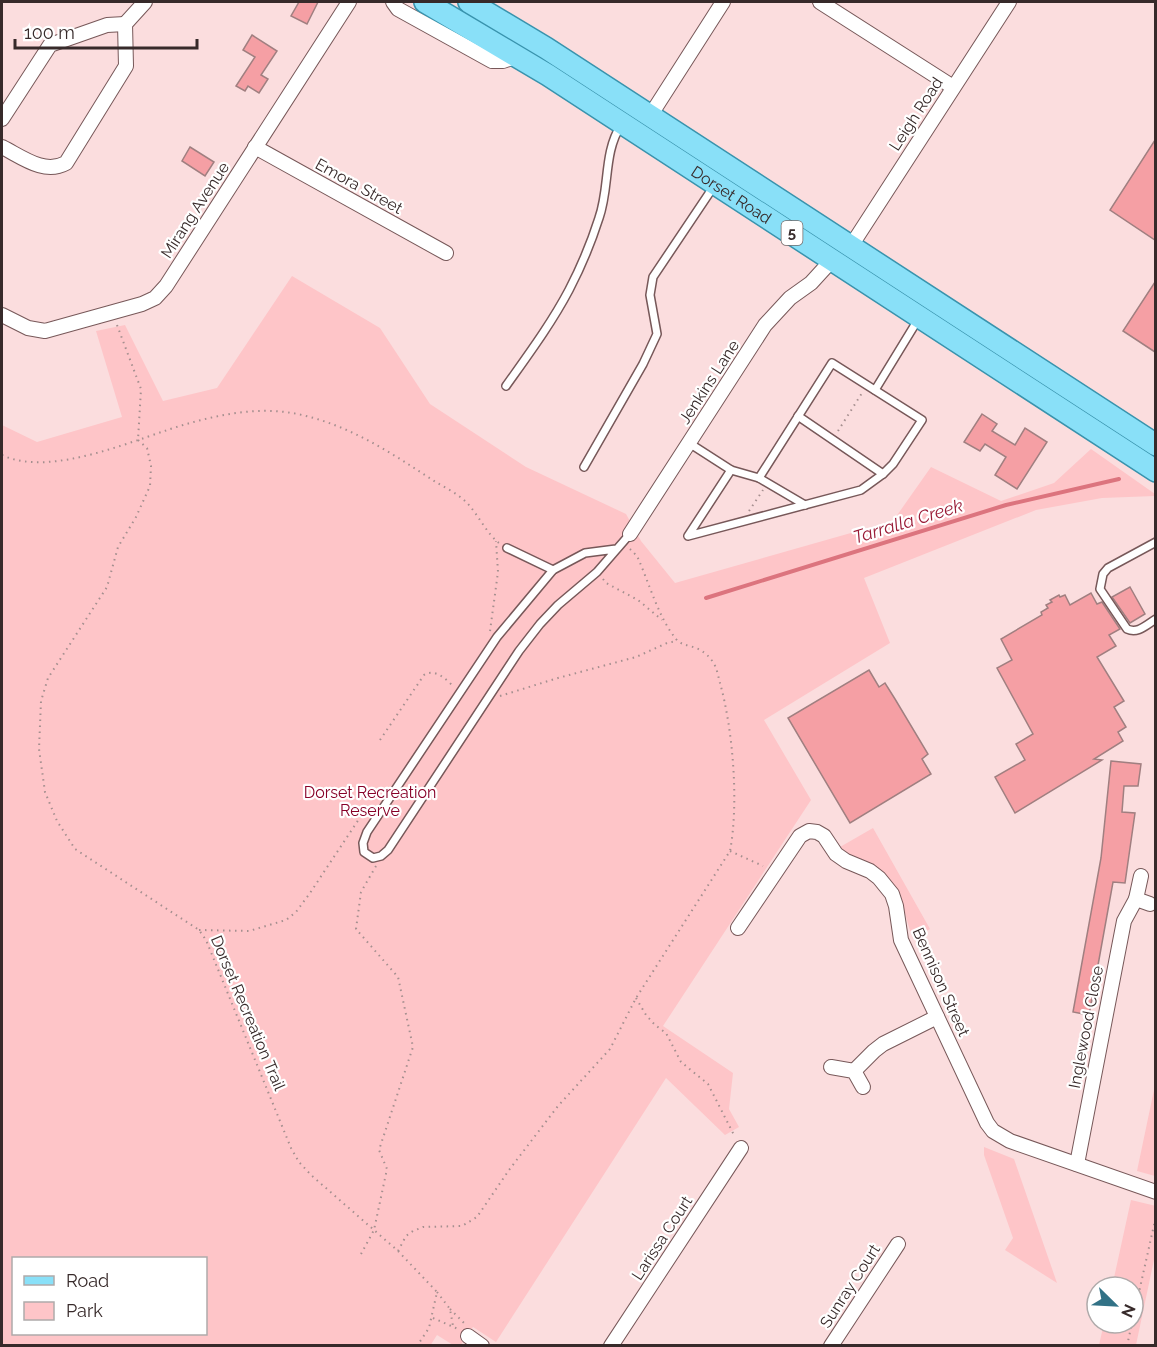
<svg xmlns="http://www.w3.org/2000/svg" width="1157" height="1347" viewBox="0 0 1157 1347" font-family="Raleway,sans-serif">
	<style>
		.green { fill: #fec5c8; fill-rule: evenodd }
		.lines { fill: none; stroke-linecap: round; stroke-linejoin: round }
		.stream { stroke: #dc747e; stroke-width: 4 }
		.building { fill: #f59fa4; stroke: #a07f80; stroke-width: 1.5 }
		.service-casing { stroke: #775859; stroke-width: 10 }
		.minor-casing { stroke: #775859; stroke-width: 16 }
		.primary-casing { stroke: #3993ad; stroke-width: 24 }
		.path { stroke: #a58f8f; stroke-width: 2; stroke-dasharray: 1.5 4.5; stroke-linecap: butt }
		.service { stroke: #fff; stroke-width: 7 }
		.minor { stroke: #fff; stroke-width: 14 }
		.primary { stroke: #89e0f8; stroke-width: 21 }
		.labels { text-anchor: middle; dominant-baseline: central; stroke-width: 4.5; stroke-linejoin: round; paint-order: stroke }
		.shield { fill: #fff; stroke: #736a6a; stroke-width: 1.5 }
		.shield-label { font-size: 15px; font-weight: bold; fill: #372a2a }
		.street-label { font-size: 16px; fill: #372a2a; stroke: #fff }
		.park-label { font-size: 16px; fill: #870028; stroke: #fff }
		.water-label { font-size: 18px; font-style: italic; fill: #991b36; stroke: #fff }
	</style>
	<rect width="100%" height="100%" fill="#fbddde"/>
	<g class="green">
		<path d="M292,276L380,328L430,404L526,467L626,514L641,541L675,583L893,521L931,467L1001,501L1054,483L1091,449L1155,494V496L1102,498L1036,510L864,578L890,643L764,720L811,800L663,1026L733,1073L729,1109L739,1127L725,1135L666,1078L496,1342L473,1327L460,1346L453,1345L437,1335L430,1346L2,1345V425L37,442L122,417L96,331L125,325L163,401L217,388ZM14,1258H206V1334H14Z"/>
		<path d="M873,828L930,929L913,938C906,922 904,902 896,889C889,879 853,858 840,847Z"/>
		<polygon points="1155,1085 1155,1176 1137,1171"/>
		<polygon points="984,1147 1014,1159 1057,1283 1005,1250 1013,1238 984,1155"/>
		<polygon points="1131,1200 1156,1206 1155,1255 1136,1345 1099,1345 1104,1323 1133,1323 1133,1287 1112,1287"/>
	</g>
	<g class="lines">
		<polyline class="stream" points="706,598 1006,505 1119,479"/>
	</g>
	<g class="building">
		<polygon points="299,2 318,2 307,24 291,16"/>
		<polygon points="252,35 277,51 261,75 268,79 259,93 248,86 245,91 236,86 255,57 243,50"/>
		<polygon points="1155,140 1155,240 1110,210"/>
		<polygon points="190,147 214,162 205,176 182,161"/>
		<polygon points="1155,282 1155,352 1123,331"/>
		<polygon points="982,414 997,424 992,431 1015,445 1025,428 1047,442 1017,489 995,475 1006,457 985,444 980,451 964,442"/>
		<polygon points="1130,587 1145,614 1130,623 1112,597"/>
		<polygon points="1091,593 1097,604 1102,602 1120,629 1109,635 1116,646 1097,657 1124,701 1114,707 1126,727 1118,732 1123,741 1094,759 1102,760 1015,813 995,777 1025,760 1016,744 1033,734 997,668 1012,660 1001,639 1042,615 1041,612 1048,608 1046,605 1052,602 1050,600 1059,595 1060,597 1065,595 1070,605"/>
		<polygon points="869,670 879,687 885,683 895,699 928,754 922,759 931,774 850,823 788,718"/>
		<polygon points="1111,761 1141,764 1138,786 1124,786 1122,812 1135,813 1125,883 1113,882 1089,1015 1073,1012 1101,858"/>
	</g>
	<g class="lines">
		<defs>
			<g id="service">
				<path d="M506,386C528,355 551,324 569,290C581,267 591,243 599,218C610,187 603,153 621,125"/>
				<polyline points="875,390 919,318"/>
				<polyline points="798,416 883,474"/>
				<polyline points="689,443 731,470 759,478 805,505"/>
				<polyline points="584,467 643,364 657,334 650,295 653,277 714,186"/>
				<polyline points="731,470 688,536 861,490 883,474 893,464 922,420 832,363 759,478"/>
				<path d="M1156,542L1108,568L1103,574L1100,589L1127,629C1138,634 1146,625 1156,619"/>
				<polyline points="507,548 553,570"/>
				<polyline points="616,549 585,553 553,570 497,637 367,832 363,843 364,852 373,858 381,856 388,850 519,651 540,624 558,605 597,572 630,534"/>
			</g>
			<g id="minor">
				<polyline points="393,2 398,9 492,61 503,61 518,56"/>
				<polyline points="820,2 953,87"/>
				<polyline points="650,116 723,2"/>
				<polyline points="2,119 50,45 107,25 125,24"/>
				<path d="M2,147C22,157 44,175 66,163L126,66L125,24L145,2"/>
				<polyline points="255,147 446,253"/>
				<polyline points="851,246 1009,2"/>
				<polyline points="2,315 28,328 45,331 142,304 155,298 166,286 349,2"/>
				<polyline points="630,534 765,325 790,298 811,283 832,260"/>
				<polyline points="1141,876 1136,899 1150,904"/>
				<polyline points="738,928 800,836 809,831 817,832 824,836 836,854 846,861 870,871 879,878 892,894 896,906 901,940 987,1123 993,1131 1010,1141 1156,1192"/>
				<polyline points="831,1067 854,1071 863,1087"/>
				<polyline points="854,1071 874,1051 883,1044 937,1017"/>
				<polyline points="1077,1164 1124,921 1136,899"/>
				<polyline points="468,1336 482,1346"/>
				<polyline points="611,1346 741,1148"/>
				<polyline points="831,1346 898,1244"/>
			</g>
			<g id="primary">
				<path id="s1" d="M425,2L548,75L1156,471"/>
				<polyline points="469,2 546,48 1156,445"/>
			</g>
		</defs>
		<use href="#service" class="service-casing"/>
		<use href="#minor" class="minor-casing"/>
		<use href="#primary" class="primary-casing"/>
		<g class="path">
			<polyline points="117,325 141,389 138,440"/>
			<polyline points="838,431 862,393"/>
			<polyline points="138,440 147,448 151,466 150,486 136,517 118,547 107,587 48,678 41,701 39,749 45,792 57,821 75,849 199,930 206,940 291,1148 299,1162 311,1175 398,1251 437,1292 429,1328 417,1346"/>
			<path d="M2,455C52,479 139,437 190,423C226,413 264,406 302,415C350,426 390,452 431,479C443,487 458,493 468,504C479,516 487,534 499,543"/>
			<polyline points="749,511 763,490"/>
			<polyline points="603,579 606,583 638,600 662,620"/>
			<polyline points="490,631 498,572 496,541"/>
			<polyline points="500,696 558,678 636,657 667,643 677,641"/>
			<path d="M380,740L424,675C435,668 446,679 454,687"/>
			<polyline points="730,851 763,866"/>
			<polyline points="199,930 249,931 286,920 296,912 310,893 365,810 371,809"/>
			<polyline points="636,998 646,1015 655,1025 666,1033 681,1062 708,1084 735,1137"/>
			<path d="M398,1251L406,1236L413,1231L423,1227L462,1226L477,1217L509,1170L558,1106L610,1049L636,998L730,851C739,803 733,730 720,683C718,676 717,668 713,662C699,642 684,649 676,639C658,617 649,582 637,556L630,549"/>
			<polyline points="361,1254 374,1230 387,1169 379,1150 413,1047 398,977 356,929 361,892 376,866"/>
			<polyline points="437,1292 450,1309 453,1326"/>
			<polyline points="450,1309 465,1324"/>
			<polyline points="433,1318 458,1329"/>
			<polyline points="1133,1319 1156,1216"/>
			<polyline points="1127,1346 1132,1323"/>
		</g>
		<use href="#service" class="service"/>
		<use href="#minor" class="minor"/>
		<use href="#primary" class="primary"/>
	</g>
	<g class="labels">
		<rect class="shield" x="781.5" y="221" width="21" height="24" rx="4.5"/>
		<g class="shield-label">
			<text x="792" y="233">5</text>
		</g>
		<g class="street-label">
			<text transform="translate(916 114) rotate(-57)">Leigh Road</text>
			<text transform="translate(359 186) rotate(29)">Emora Street</text>
			<text stroke="none"><textPath href="#s1" startOffset="362">Dorset Road</textPath></text>
			<text transform="translate(195 210) rotate(-57)">Mirang Avenue</text>
			<text transform="translate(709 382) rotate(-57)">Jenkins Lane</text>
			<text transform="translate(941 982) rotate(66)">Bennison Street</text>
			<text transform="translate(248 1013) rotate(67)">Dorset Recreation Trail</text>
			<text transform="translate(1086 1027) rotate(-79)">Inglewood Close</text>
			<text transform="translate(662 1238) rotate(-57)">Larissa Court</text>
			<text transform="translate(850 1286) rotate(-57)">Sunray Court</text>
		</g>
		<g class="park-label">
			<text x="370" y="792">Dorset Recreation<tspan x="370" dy="18">Reserve</tspan></text>
		</g>
		<g class="water-label">
			<text transform="translate(908 521) rotate(-17)">Tarralla Creek</text>
		</g>
	</g>
	<rect width="1157" height="1347" fill="none" stroke="#372a2a" stroke-width="6"/>
	<rect x="12" y="1257" width="195" height="78" fill="#ffffff" stroke="#afaaaa" stroke-width="1.5"/>
	<rect x="24" y="1276" width="30" height="9" fill="#89e0f8" stroke="#afaaaa" stroke-width="1.5"/>
	<text x="66" y="1287" font-size="18" fill="#372a2a">Road</text>
	<rect x="24" y="1302" width="30" height="18" fill="#fec5c8" stroke="#afaaaa" stroke-width="1.5"/>
	<text x="66" y="1317" font-size="18" fill="#372a2a">Park</text>
	<g transform="translate(1115 1305) rotate(114)"><circle r="28" fill="#ffffff" stroke="#afaaaa" stroke-width="1.5"/>
	<path d="M0-4.5L10 22L0 15L-10 22Z" fill="#327286"/>
	<text y="-9" font-size="16" font-weight="bold" text-anchor="middle" fill="#372a2a">N</text>
	</g>
	<path d="M15 39v9h182v-9" fill="none" stroke="#372a2a" stroke-width="3"/>
	<text x="24" y="39" font-size="18" fill="#372a2a" stroke="#ffffff" stroke-width="4.5" paint-order="stroke">100 m</text>
</svg>
